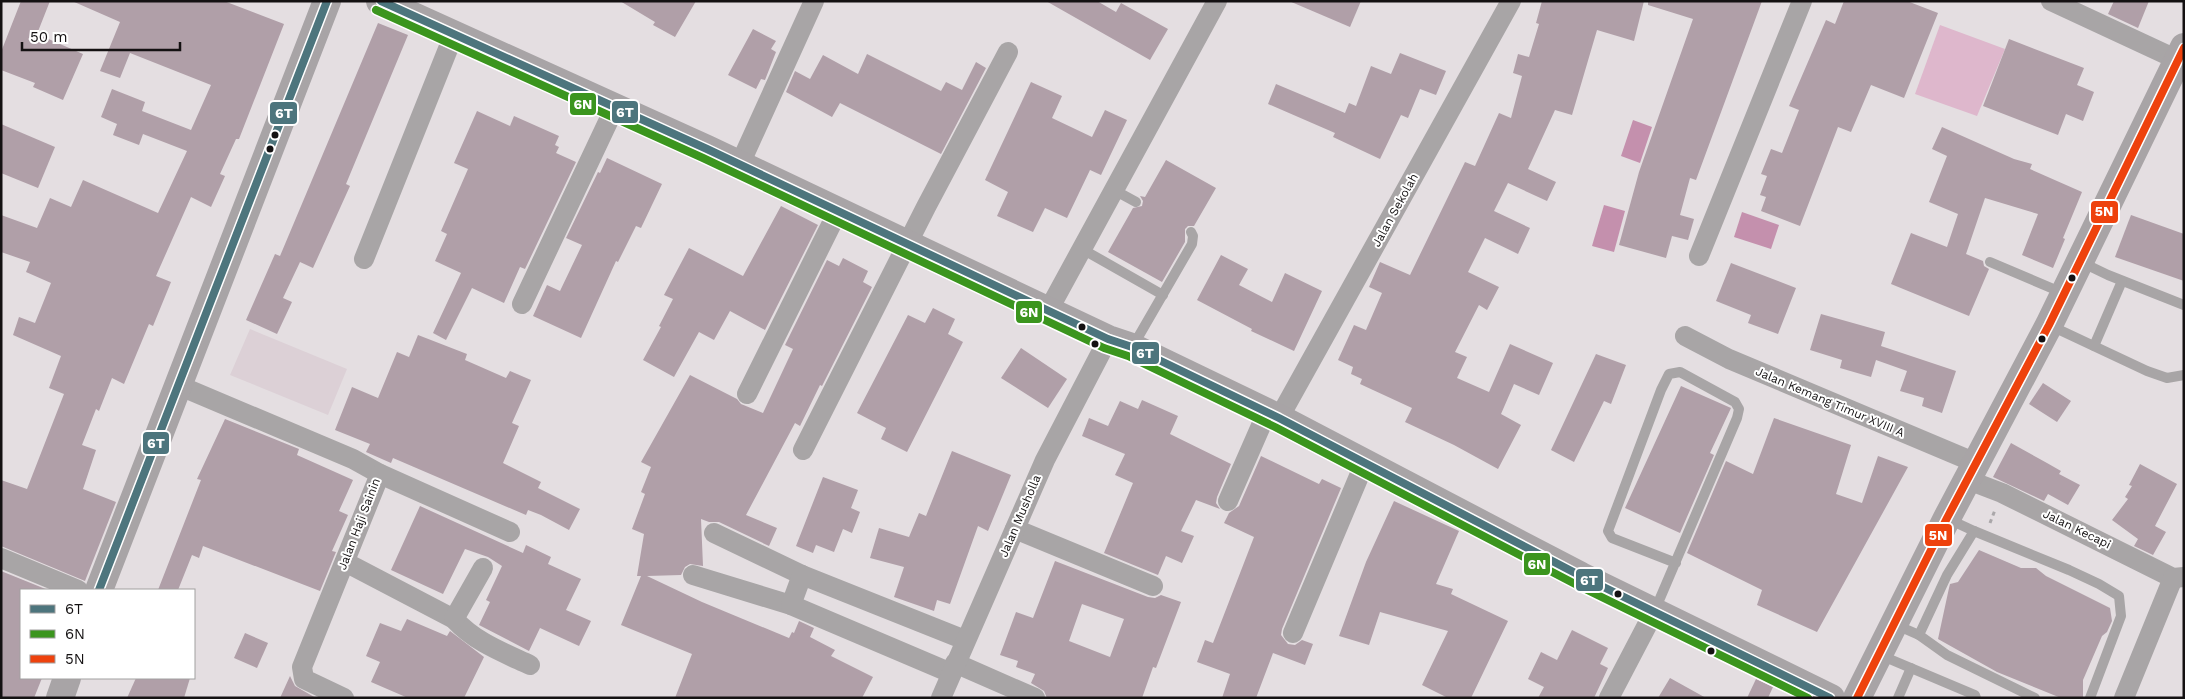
<svg xmlns="http://www.w3.org/2000/svg" width="2185" height="699" viewBox="0 0 2185 699" font-family="'Work Sans',sans-serif">
	<style>
		.built { fill: #dcd0d6 }
		.green { fill: #deb7cc }
		.water { fill: #c490ad }
		.building { fill: #b09fa8; fill-rule: evenodd }
		.lines { fill: none; stroke-linecap: round; stroke-linejoin: round }
		.path { stroke: #aaa7a9; stroke-width: 3; stroke-dasharray: 4 4; stroke-linecap: butt }
		.lane { stroke: #a8a5a6; stroke-width: 10 }
		.street { stroke: #a8a5a6; stroke-width: 20 }
		.secondary { stroke: #a8a4a6; stroke-width: 28 }
		.bus-1-casing { stroke: #fff; stroke-width: 11 }
		.bus-2-casing { stroke: #fff; stroke-width: 11 }
		.bus-3-casing { stroke: #fff; stroke-width: 11 }
		.bus-1 { stroke: #4d757d; stroke-width: 8 }
		.bus-2 { stroke: #3b951e; stroke-width: 8 }
		.bus-3 { stroke: #ee420d; stroke-width: 8 }
		.bus-dot { fill: #141112; stroke: #fff; stroke-width: 2 }
		.labels { text-anchor: middle; dominant-baseline: central; stroke-width: 4; stroke-linejoin: round; paint-order: stroke }
		.street-label { font-size: 12px; fill: #141112; stroke: #fff }
		.line-badge { stroke: #fff; stroke-width: 2 }
		.badge-label { font-size: 14px; text-anchor: middle; font-weight: bold; fill: #fff }
	</style>
	<rect width="100%" height="100%" fill="#e4dee1"/>
	<polygon class="built" points="250,329 347,369 328,415 230,375"/>
	<polygon class="green" points="1940,25 2005,49 1977,116 1915,94"/>
	<g class="water">
		<polygon points="1633,120 1652,127 1640,163 1621,156"/>
		<polygon points="1604,205 1625,211 1614,252 1592,246"/>
		<polygon points="1742,212 1779,225 1771,249 1734,237"/>
	</g>
	<g class="building">
		<polygon points="21,1 50,1 37,34 83,54 63,100 33,87 35,83 1,70 1,52"/>
		<polygon points="72,1 224,1 284,24 239,139 236,139 220,174 225,176 211,207 191,197 156,276 171,282 153,326 149,324 124,384 112,378 99,411 96,409 82,445 96,450 83,489 116,502 85,581 1,546 1,480 27,489 64,394 49,388 61,356 13,335 19,317 35,323 51,283 26,272 30,262 1,252 1,215 37,228 50,198 71,207 83,180 158,213 187,151 143,134 139,145 113,135 117,124 101,117 112,89 145,102 142,111 191,130 211,85 130,53 120,78 100,71 120,22"/>
		<polygon points="620,1 696,1 675,37 653,25 655,22"/>
		<polygon points="1046,1 1097,1 1116,12 1121,3 1168,29 1150,60"/>
		<polygon points="1289,1 1361,1 1350,27"/>
		<polygon points="1542,1 1644,1 1634,41 1597,30 1572,115 1555,110 1528,169 1556,182 1547,201 1508,183 1494,211 1530,228 1518,254 1485,238 1468,272 1499,287 1487,310 1479,305 1455,352 1467,357 1457,378 1489,392 1510,344 1553,363 1539,395 1514,384 1501,414 1521,425 1498,469 1454,445 1405,422 1412,408 1360,384 1362,379 1351,374 1353,367 1338,360 1354,325 1366,330 1382,293 1369,287 1380,262 1410,275 1465,162 1475,166 1499,113 1511,118 1522,76 1513,73 1518,54 1529,57 1539,24 1536,23"/>
		<polygon points="1648,1 1762,1 1696,180 1690,178 1680,215 1694,219 1688,240 1672,236 1666,258 1619,245 1639,172 1693,19 1648,5"/>
		<polygon points="1844,1 1907,1 1938,13 1904,98 1871,85 1851,132 1838,127 1800,226 1761,211 1766,197 1760,195 1767,176 1761,174 1771,149 1782,153 1799,110 1789,106 1826,20 1835,24"/>
		<polygon points="2114,1 2149,1 2138,28 2108,14"/>
		<polygon points="378,23 408,35 346,184 350,186 313,268 300,262 283,298 292,302 277,334 246,320 275,254 280,256"/>
		<polygon points="753,29 776,41 771,49 776,52 765,80 761,79 756,89 728,75"/>
		<polygon points="2009,39 2084,68 2077,85 2094,92 2083,121 2066,114 2058,135 1983,106"/>
		<polygon points="1400,53 1446,71 1436,95 1420,89 1408,118 1401,115 1380,159 1333,137 1335,133 1268,104 1276,84 1345,113 1349,103 1356,106 1371,66 1391,74"/>
		<polygon points="867,54 941,91 946,82 962,90 976,62 986,68 941,154 840,103 832,117 786,92 795,71 810,79 823,55 858,74"/>
		<polygon points="1031,82 1062,96 1052,118 1092,137 1105,110 1127,120 1101,175 1090,170 1067,218 1045,208 1033,232 997,216 1008,192 985,180"/>
		<polygon points="477,111 510,126 514,116 559,136 555,145 559,147 556,153 576,162 525,269 520,267 504,303 472,288 446,340 433,333 461,273 435,261 447,234 441,231 468,169 454,163"/>
		<polygon points="1,124 55,147 38,188 1,173"/>
		<polygon points="1942,127 2014,159 2032,164 2030,169 2082,192 2063,238 2065,239 2053,268 2022,255 2038,214 1985,198 1966,254 1983,261 1984,266 1989,269 1969,316 1891,284 1911,233 1947,247 1958,214 1929,202 1947,156 1932,149"/>
		<polygon points="607,158 662,184 641,228 636,226 618,262 616,261 581,338 533,316 547,285 560,291 582,245 566,238 598,172 600,173"/>
		<polygon points="1166,160 1216,188 1194,226 1188,226 1185,229 1185,242 1162,282 1108,252 1133,208 1142,206 1143,201 1140,196 1145,197"/>
		<polygon points="781,206 818,225 765,330 730,311 714,340 699,332 674,377 643,360 661,327 659,326 673,299 664,295 689,248 743,276"/>
		<polygon points="2131,215 2184,234 2184,281 2115,257"/>
		<polygon points="1221,255 1248,269 1239,285 1272,302 1285,273 1322,291 1294,351 1251,331 1252,329 1197,300"/>
		<polygon points="843,258 868,271 863,282 872,287 822,386 820,385 800,426 795,423 746,515 777,528 769,546 719,522 709,522 701,519 703,566 690,564 685,567 681,575 647,576 702,602 789,638 792,632 794,633 799,621 814,628 810,637 835,650 831,656 873,677 862,698 675,698 692,654 621,625 641,576 637,576 644,534 632,529 645,494 641,492 651,467 641,462 690,375 737,399 741,404 763,413 793,349 785,345 827,260 839,266"/>
		<polygon points="1731,263 1796,288 1778,334 1748,323 1751,315 1716,301"/>
		<polygon points="933,308 955,319 948,334 963,342 907,452 881,439 886,428 857,413 908,315 925,323"/>
		<polygon points="1821,314 1885,332 1881,346 1956,371 1942,413 1922,406 1924,398 1900,391 1907,371 1876,360 1871,377 1840,368 1842,360 1810,350"/>
		<polygon points="418,335 467,354 465,360 506,378 510,371 531,380 512,423 519,426 503,463 541,482 538,488 580,509 569,530 541,515 528,510 526,515 393,458 391,463 366,452 370,444 335,430 352,387 378,398 397,352 409,357"/>
		<polygon points="1021,348 1067,379 1048,408 1001,378"/>
		<polygon points="1596,354 1626,365 1611,404 1604,401 1574,462 1551,450"/>
		<polygon points="2043,383 2071,401 2057,422 2029,404"/>
		<polygon points="1681,386 1731,408 1710,453 1714,455 1680,533 1625,508"/>
		<polygon points="1142,400 1178,416 1170,434 1231,464 1217,497 1216,503 1220,509 1196,500 1181,531 1194,536 1182,563 1166,556 1158,575 1104,553 1133,483 1115,475 1125,454 1082,436 1089,418 1108,426 1120,401 1138,409"/>
		<polygon points="1774,418 1851,445 1836,494 1862,503 1878,456 1908,467 1817,632 1757,605 1762,590 1687,553 1726,461 1753,474"/>
		<polygon points="225,419 299,449 297,455 353,480 339,511 348,515 332,551 336,552 320,591 203,546 199,558 192,555 178,590 158,590 201,480 197,479"/>
		<polygon points="2011,443 2047,463 2061,471 2059,474 2080,485 2068,505 2048,494 2044,501 1993,477"/>
		<polygon points="952,451 1011,475 988,531 978,526 950,604 937,600 934,611 894,597 904,567 870,558 879,528 909,537 919,513 926,516"/>
		<polygon points="1261,456 1319,484 1322,479 1341,488 1282,629 1281,635 1288,644 1295,645 1302,640 1313,644 1305,665 1273,653 1256,698 1222,698 1230,674 1197,662 1205,640 1213,643 1254,537 1224,523 1229,513 1239,506"/>
		<polygon points="2140,464 2177,484 2155,526 2166,532 2153,555 2134,546 2138,539 2112,520 2128,499 2125,497 2132,486 2129,485"/>
		<polygon points="823,477 858,490 851,508 860,512 852,533 843,529 834,552 816,545 813,553 796,546"/>
		<polygon points="1394,501 1459,531 1436,584 1453,589 1451,594 1508,621 1471,698 1448,698 1422,685 1448,631 1380,612 1369,645 1339,636 1366,562"/>
		<polygon points="420,506 523,553 526,545 551,557 548,564 581,579 566,610 591,621 579,646 540,628 529,651 479,625 490,602 486,600 502,566 488,557 465,549 443,594 391,570"/>
		<polygon points="1979,550 2021,568 2036,568 2046,576 2110,608 2112,621 2107,632 2102,636 2083,680 2083,698 2061,698 1997,672 1938,639 1949,588 1950,584 1958,582"/>
		<path d="M1055,561L1148,597L1155,598L1161,595L1181,602L1156,668L1153,667L1142,698H1047L1044,691L1031,683L1035,674L1016,667L1018,661L1000,655L1016,612L1033,618ZM1082,604L1124,619L1110,657L1069,641Z"/>
		<polygon points="1,571 48,590 21,590 21,678 42,678 34,698 1,698"/>
		<polygon points="407,619 447,636 450,631 484,657 464,698 408,698 371,682 380,662 366,656 380,623 401,631"/>
		<polygon points="1572,630 1608,648 1600,664 1608,668 1594,698 1538,698 1544,687 1528,679 1541,652 1557,660"/>
		<polygon points="245,633 268,643 257,668 234,658"/>
		<polygon points="290,676 295,686 316,698 280,698"/>
		<polygon points="136,678 190,678 184,698 127,698"/>
		<polygon points="1670,678 1706,698 1658,698"/>
		<polygon points="1756,679 1773,687 1768,698 1747,698"/>
	</g>
	<g class="lines">
		<polyline class="path" points="1990,523 1995,510"/>
		<g class="lane">
			<polyline points="1114,190 1136,202"/>
			<polyline points="1082,249 1163,295"/>
			<polyline points="1990,262 2063,293"/>
			<polyline points="2081,262 2108,275 2184,305"/>
			<polyline points="2049,325 2147,371 2167,378 2184,375"/>
			<polyline points="1133,346 1192,244 1193,236 1191,232"/>
			<polyline points="2094,346 2122,281"/>
			<polyline points="1948,519 1974,531 2069,570 2099,584 2119,596 2121,616 2090,698"/>
			<polyline points="1655,610 1737,418 1739,409 1735,402 1680,372 1669,374 1661,390 1608,531 1612,538 1676,563"/>
			<polyline points="1894,624 1919,635 1947,655 2035,698"/>
			<polyline points="1919,635 1947,575 1974,531"/>
			<polyline points="1880,655 1975,695 1976,698"/>
			<polyline points="1898,698 1911,668"/>
		</g>
		<g class="street">
			<polyline points="2051,1 2178,60"/>
			<polyline points="740,164 814,1"/>
			<polyline points="1699,256 1802,1"/>
			<polyline points="364,259 454,34"/>
			<polyline points="522,304 615,107"/>
			<polyline points="1048,311 1217,1"/>
			<polyline points="1685,336 1729,359 1976,463"/>
			<polyline points="180,386 353,459 380,474 302,667 304,679 344,698"/>
			<polyline points="747,394 838,211"/>
			<polyline points="1279,418 1511,1"/>
			<polyline points="803,450 926,207 1008,52"/>
			<polyline points="380,474 510,532"/>
			<polyline points="1968,480 2002,493 2173,578 2184,577"/>
			<polyline points="1228,501 1267,412"/>
			<polyline points="1015,529 1153,586"/>
			<polyline points="714,533 802,575"/>
			<polyline points="1,558 78,590"/>
			<path d="M345,562L454,619C475,642 502,652 530,665"/>
			<polyline points="693,575 791,605"/>
			<polyline points="454,619 483,568"/>
			<polyline points="1293,633 1365,462"/>
			<polyline points="955,663 1035,698"/>
			<polyline points="951,673 791,605 802,575 965,640"/>
			<polyline points="941,698 1045,460 1108,339"/>
			<polyline points="1609,698 1655,610"/>
			<polyline points="2124,698 2173,578"/>
		</g>
		<g class="secondary">
			<polyline points="380,1 707,149 1108,339 1132,347 1279,418 1581,576 1831,698"/>
			<polyline points="99,590 327,1"/>
			<polyline points="60,698 67,678"/>
			<polyline points="1857,698 1947,518 2049,325 2184,47"/>
		</g>
		<defs>
			<g id="bus-1">
				<polyline points="381,1 707,149 1108,339 1132,347 1279,418 1581,576 1830,698"/>
				<polyline points="99,590 327,1"/>
			</g>
			<polyline id="bus-2" points="376,10 703,158 1104,348 1128,356 1275,427 1577,585 1808,698"/>
			<polyline id="bus-3" points="1857,698 1947,518 2049,325 2184,48"/>
		</defs>
		<use href="#bus-1" class="bus-1-casing"/>
		<use href="#bus-2" class="bus-2-casing"/>
		<use href="#bus-3" class="bus-3-casing"/>
		<use href="#bus-1" class="bus-1"/>
		<use href="#bus-2" class="bus-2"/>
		<use href="#bus-3" class="bus-3"/>
	</g>
	<g class="bus-dot">
		<circle cx="275" cy="135" r="4.5"/>
		<circle cx="270" cy="149" r="4.5"/>
		<circle cx="2072" cy="278" r="4.5"/>
		<circle cx="1082" cy="327" r="4.5"/>
		<circle cx="2042" cy="339" r="4.5"/>
		<circle cx="1095" cy="344" r="4.5"/>
		<circle cx="1618" cy="594" r="4.5"/>
		<circle cx="1711" cy="651" r="4.5"/>
	</g>
	<g class="labels">
		<g class="street-label">
			<text transform="translate(1395 210) rotate(-61)">Jalan Sekolah</text>
			<text transform="translate(1830 402) rotate(23)">Jalan Kemang Timur XVIII A</text>
			<text transform="translate(1020 516) rotate(-67)">Jalan Musholla</text>
			<text transform="translate(359 524) rotate(-69)">Jalan Haji Sainin</text>
			<text transform="translate(2077 529) rotate(26)">Jalan Kecapi</text>
		</g>
	</g>
	<g class="line-badge">
		<rect x="569" y="92" width="28" height="24" rx="5" fill="#3b951e"/>
		<rect x="611" y="100" width="28" height="24" rx="5" fill="#4d757d"/>
		<rect x="269" y="101" width="29" height="24" rx="5" fill="#4d757d"/>
		<rect x="2090" y="200" width="29" height="24" rx="5" fill="#ee420d"/>
		<rect x="1015" y="300" width="28" height="24" rx="5" fill="#3b951e"/>
		<rect x="1131" y="341" width="29" height="24" rx="5" fill="#4d757d"/>
		<rect x="142" y="431" width="28" height="24" rx="5" fill="#4d757d"/>
		<rect x="1924" y="523" width="29" height="24" rx="5" fill="#ee420d"/>
		<rect x="1523" y="552" width="28" height="24" rx="5" fill="#3b951e"/>
		<rect x="1575" y="568" width="29" height="24" rx="5" fill="#4d757d"/>
	</g>
	<g class="badge-label">
		<text x="583" y="109">6N</text>
		<text x="625" y="117">6T</text>
		<text x="284" y="118">6T</text>
		<text x="2104" y="216">5N</text>
		<text x="1029" y="317">6N</text>
		<text x="1145" y="358">6T</text>
		<text x="156" y="448">6T</text>
		<text x="1938" y="540">5N</text>
		<text x="1537" y="569">6N</text>
		<text x="1589" y="585">6T</text>
	</g>
	<rect width="2185" height="699" fill="none" stroke="#141112" stroke-width="5"/>
	<rect x="20" y="589" width="175" height="90" fill="#ffffff" stroke="#a1a0a0"/>
	<rect x="30" y="605" width="25" height="8" fill="#4d757d" stroke="#a1a0a0"/>
	<text x="65" y="614" font-size="15" fill="#141112">6T</text>
	<rect x="30" y="630" width="25" height="8" fill="#3b951e" stroke="#a1a0a0"/>
	<text x="65" y="639" font-size="15" fill="#141112">6N</text>
	<rect x="30" y="655" width="25" height="8" fill="#ee420d" stroke="#a1a0a0"/>
	<text x="65" y="664" font-size="15" fill="#141112">5N</text>
	<path d="M22 42v8h158v-8" fill="none" stroke="#141112" stroke-width="2.5"/>
	<text x="30" y="42" font-size="15" fill="#141112" stroke="#ffffff" stroke-width="4" paint-order="stroke">50 m</text>
</svg>
